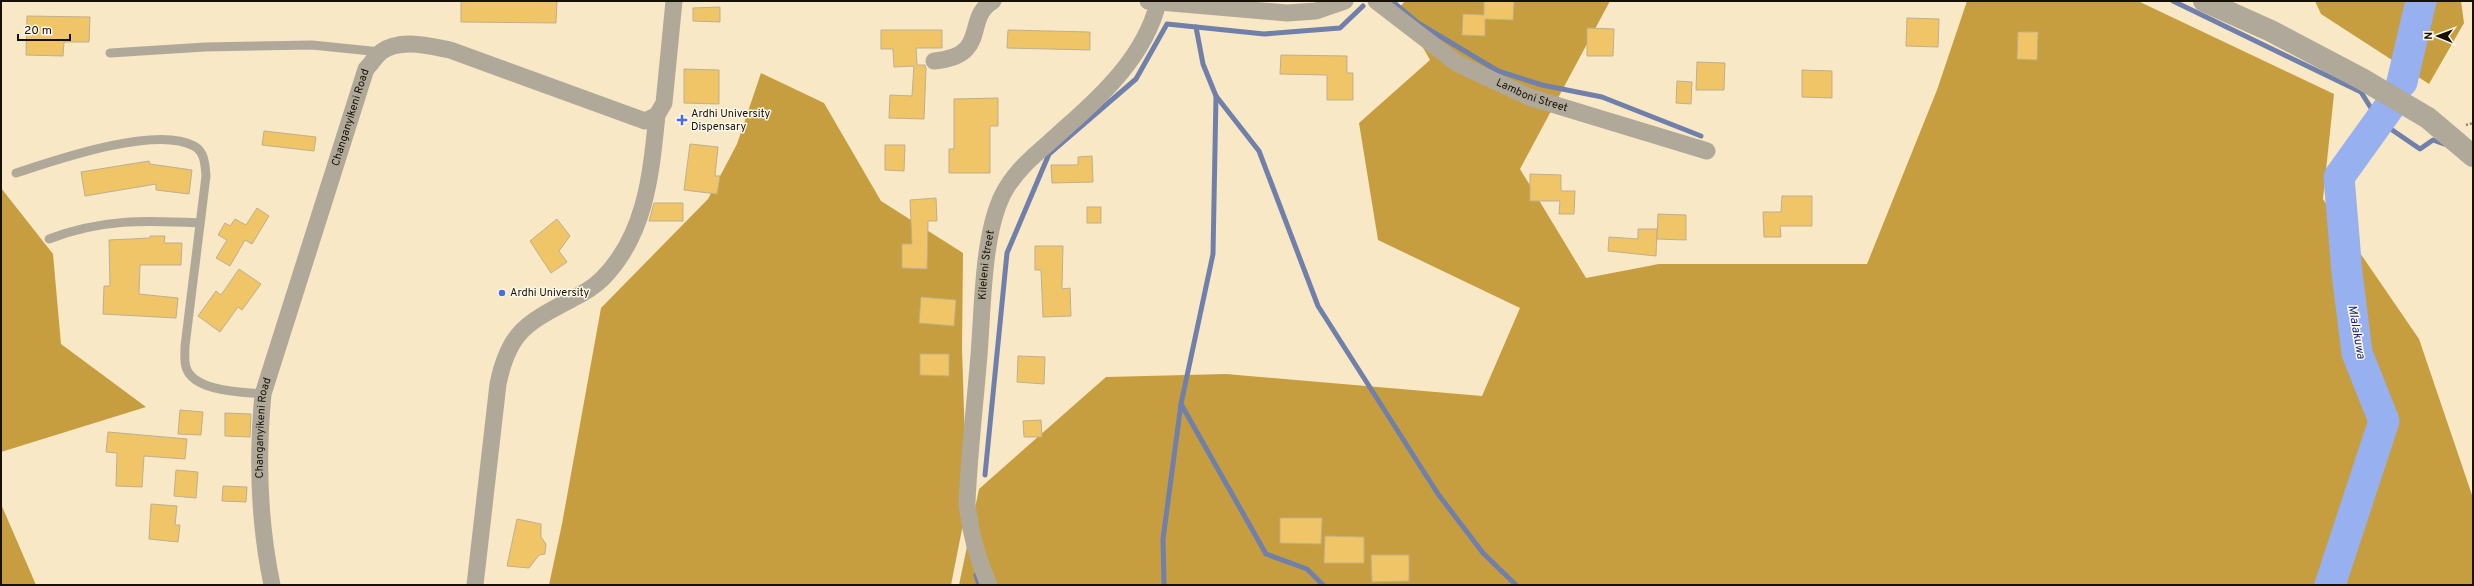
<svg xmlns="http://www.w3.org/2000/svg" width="2474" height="586" viewBox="0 0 2474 586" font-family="Overpass,sans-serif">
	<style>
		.forest { fill: #c69e3f }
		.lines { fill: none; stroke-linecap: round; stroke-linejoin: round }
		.stream { stroke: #7080aa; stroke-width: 5 }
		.river { stroke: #97b0f0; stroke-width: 31 }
		.building { fill: #efc568; stroke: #bfaf8f }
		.path { stroke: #8c8069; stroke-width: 2.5; stroke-dasharray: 2 2; stroke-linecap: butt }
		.service { stroke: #b0a99a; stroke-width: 9 }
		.minor { stroke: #b0a99a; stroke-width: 17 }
		.tertiary { stroke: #b0a99a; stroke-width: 22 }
		.poi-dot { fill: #496cdf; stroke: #fdf7e9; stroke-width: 1.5 }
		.labels { text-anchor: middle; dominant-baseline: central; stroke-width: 3; stroke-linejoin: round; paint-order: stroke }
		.street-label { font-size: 11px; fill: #161005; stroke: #fdf7e9 }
		.poi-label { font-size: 11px; fill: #161005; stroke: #fdf7e9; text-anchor: start }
		.water-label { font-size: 12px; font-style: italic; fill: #172982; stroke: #fdf7e9 }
	</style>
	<rect width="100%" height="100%" fill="#f9e8c6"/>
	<g class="forest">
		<polygon points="1405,1 1610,1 1520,169 1586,278 1659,264 1867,264 1937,90 1967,1 2140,2 2334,94 2323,199 2419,339 2473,498 2473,585 959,585 979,489 1106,377 1226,374 1482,396 1520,308 1378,240 1359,123 1430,60 1400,7"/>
		<polygon points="2315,1 2461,1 2464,23 2429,84 2321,14"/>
		<polygon points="761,73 824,103 881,201 963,253 962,349 967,504 951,585 549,585 562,524 601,308 708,199 737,144"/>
		<polygon points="1,188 53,254 61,344 146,407 1,452"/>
		<polygon points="1,504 36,585 1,585"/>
	</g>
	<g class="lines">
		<g class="stream">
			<polyline points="1392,1 1418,23 1498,71 1542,85 1602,97 1701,136"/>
			<polyline points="2173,1 2361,92 2379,121 2420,149 2433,140 2444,144"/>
			<polyline points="2396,93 2402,82"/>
			<polyline points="1216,96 1259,151 1318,306 1438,494 1483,553 1516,585"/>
			<polyline points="1181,404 1266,554 1307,569 1323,585"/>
			<polyline points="985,475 1007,253 1049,154 1136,79 1167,24 1264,34 1340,28 1363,6"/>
			<polyline points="976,575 979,585"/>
			<polyline points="1164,585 1163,539 1181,404 1213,254 1216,96 1203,64 1196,27"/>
		</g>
		<g class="river">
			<polyline points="2402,82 2421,1"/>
			<polyline points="2330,585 2384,421 2357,353 2347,273 2339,177 2390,106"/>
		</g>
	</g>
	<g class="building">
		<polygon points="461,1 557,1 556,23 461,22"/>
		<polygon points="1484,1 1514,1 1513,20 1485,19 1485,36 1462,35 1463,14 1484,15"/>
		<polygon points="720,7 720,22 693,21 693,8"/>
		<polygon points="27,16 90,17 89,42 64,42 63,56 26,55"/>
		<polygon points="1907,18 1939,19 1938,47 1906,46"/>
		<polygon points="1587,28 1614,29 1613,56 1587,56"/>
		<polygon points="881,30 942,30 942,48 916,48 917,65 925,65 926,68 924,119 889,118 890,95 912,96 914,66 894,67 893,49 881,49"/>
		<polygon points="1008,30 1090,32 1090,50 1007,48"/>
		<polygon points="2018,32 2038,32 2037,60 2017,59"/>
		<polygon points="1281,55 1347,56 1347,73 1353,73 1353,100 1327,100 1327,75 1280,74"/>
		<polygon points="1697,62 1725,63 1724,90 1696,90"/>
		<polygon points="684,69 719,70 719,104 684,103"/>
		<polygon points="1802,70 1832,71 1832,98 1802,97"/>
		<polygon points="1677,81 1692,82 1691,104 1676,103"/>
		<polygon points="998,98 998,126 990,126 990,173 949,173 949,149 954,149 954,99"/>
		<polygon points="264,131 316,137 314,151 262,145"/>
		<polygon points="690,144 718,147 715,176 720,176 717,194 684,190"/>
		<polygon points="885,145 905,145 904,171 885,170"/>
		<polygon points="1092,156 1093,182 1052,183 1051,165 1078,165 1078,157"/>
		<polygon points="149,161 150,164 192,170 189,194 156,190 156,184 85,196 81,172"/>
		<polygon points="1530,174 1561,175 1561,191 1575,191 1574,214 1559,214 1560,201 1530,201"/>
		<polygon points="1782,196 1812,196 1812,226 1780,226 1781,237 1764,237 1763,212 1781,212"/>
		<polygon points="936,198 937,221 928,221 927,269 902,268 902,244 912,244 910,200"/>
		<polygon points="654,203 683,203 683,221 649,221"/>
		<rect x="1087" y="207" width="14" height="16"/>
		<polygon points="257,208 269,216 252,244 245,240 230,266 216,258 227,240 218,235 225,223 230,226 235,219 246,225"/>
		<polygon points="1658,214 1686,215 1686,240 1657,239"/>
		<polygon points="557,219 570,236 559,251 567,262 551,273 530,241"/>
		<polygon points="1638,229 1657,229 1656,256 1608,251 1609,237 1638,239"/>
		<polygon points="150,236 165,236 164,243 182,243 181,265 140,265 139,294 178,298 176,318 103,314 104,286 110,286 109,240 150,238"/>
		<polygon points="1035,246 1063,246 1062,289 1070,288 1071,316 1043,317 1041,270 1035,270"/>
		<polygon points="239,269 261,284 242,310 238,307 220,332 198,316 216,291 221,295"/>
		<polygon points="921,297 956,300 954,326 919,323"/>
		<polygon points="920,354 949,354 949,376 920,375"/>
		<polygon points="1018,356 1045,357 1044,384 1017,382"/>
		<polygon points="180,410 203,412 201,435 178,434"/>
		<polygon points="225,413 251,414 250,437 225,436"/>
		<polygon points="1041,420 1042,437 1024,437 1023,421"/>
		<polygon points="108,432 187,439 185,459 144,456 142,487 116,486 117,453 106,452"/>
		<polygon points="176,470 198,472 196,498 174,496"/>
		<polygon points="223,486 247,487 246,502 222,501"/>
		<polygon points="151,504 177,506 175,525 180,525 178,542 149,539"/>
		<polygon points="1280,518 1322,518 1321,544 1280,543"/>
		<polygon points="517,519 541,524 541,537 546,544 545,554 539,555 529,568 507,566"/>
		<polygon points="1325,536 1364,537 1364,563 1324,563"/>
		<polygon points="1371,555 1409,555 1409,581 1372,582"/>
	</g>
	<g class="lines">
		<polyline class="path" points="2466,125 2473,123"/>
		<g class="service">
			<polyline points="110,53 205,47 312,45 381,52"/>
			<path d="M16,173C56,160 156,125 194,146C205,152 205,165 206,176L185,346C185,352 184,361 186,367C193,392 243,392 263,394"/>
			<path d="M49,239C101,219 145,220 200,223"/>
		</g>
		<g class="minor">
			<polyline points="1148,1 1287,13 1316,11 1345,1"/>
			<path id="s1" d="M1376,1L1458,64L1529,97L1707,151"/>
			<path d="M934,61C991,56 963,18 993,1"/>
			<path id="s2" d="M272,585C259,523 257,457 263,394L366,69C371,64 375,57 381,52C400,38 429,46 450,50L645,121L657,115L664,103L674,1"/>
			<path d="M475,585L498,384C509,331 527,323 572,299C582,294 594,287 602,279C646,235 651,174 657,115"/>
			<path id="s3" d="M989,585C977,558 970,532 967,503C969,454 975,405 979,355C983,308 982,226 1007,187C1022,163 1044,148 1064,129C1104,94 1145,55 1158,3"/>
		</g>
		<polyline class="tertiary" points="2204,1 2271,31 2362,79 2428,118 2473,156"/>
	</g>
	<g class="poi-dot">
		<path d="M680 114h4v4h4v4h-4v4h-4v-4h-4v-4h4z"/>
		<circle cx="502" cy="293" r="4"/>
	</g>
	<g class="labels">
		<g class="street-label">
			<text stroke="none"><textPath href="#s1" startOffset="184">Lamboni Street</textPath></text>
			<text stroke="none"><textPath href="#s2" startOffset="482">Changanyikeni Road</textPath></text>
			<text stroke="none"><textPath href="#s3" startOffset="324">Kileleni Street</textPath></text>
			<text stroke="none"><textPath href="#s2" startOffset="158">Changanyikeni Road</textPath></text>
		</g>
		<g class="poi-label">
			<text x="691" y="114">Ardhi University<tspan x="691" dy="13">Dispensary</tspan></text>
			<text x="510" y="293">Ardhi University</text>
		</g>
		<g class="water-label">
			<text transform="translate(2356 332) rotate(80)">Mlalakuwa</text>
		</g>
	</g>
	<rect width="2474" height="586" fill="none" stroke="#161005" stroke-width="4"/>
	<g transform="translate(2438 36) rotate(271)" stroke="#fdf7e9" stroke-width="3" paint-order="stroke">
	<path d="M0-3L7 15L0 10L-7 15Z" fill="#161005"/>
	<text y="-6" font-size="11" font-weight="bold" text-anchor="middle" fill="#161005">N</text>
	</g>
	<path d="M18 34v6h52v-6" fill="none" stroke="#161005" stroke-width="2"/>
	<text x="24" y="34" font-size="12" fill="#161005" stroke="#fdf7e9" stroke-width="3" paint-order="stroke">20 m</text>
</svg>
